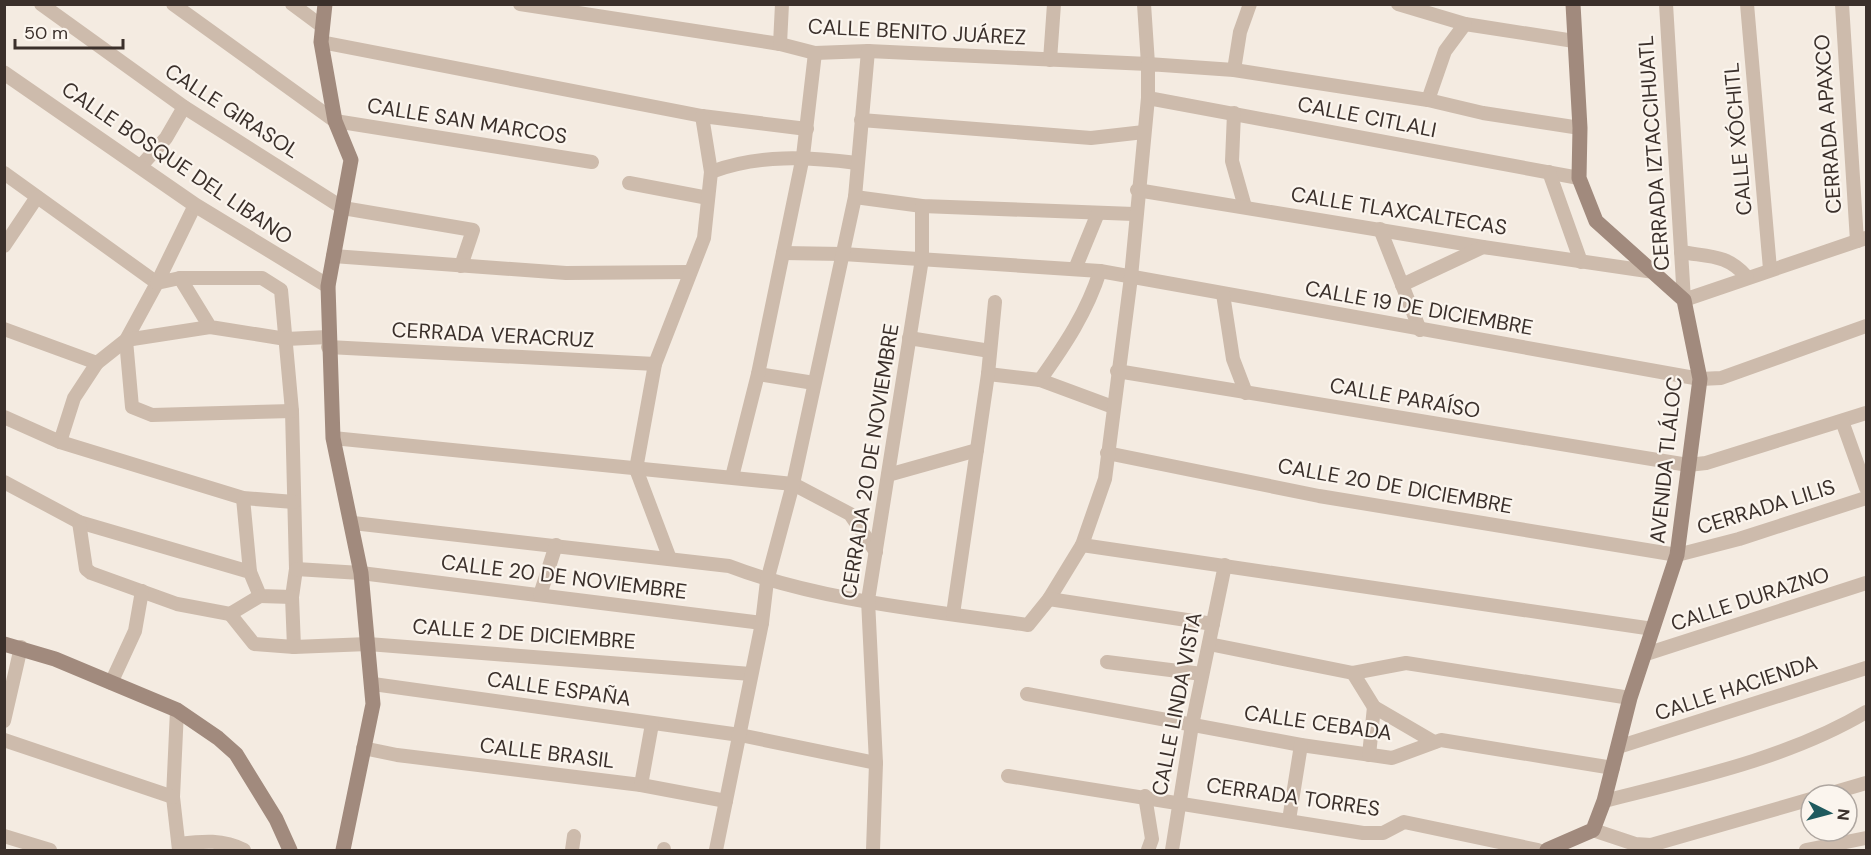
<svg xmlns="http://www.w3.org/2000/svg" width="1871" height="855" viewBox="0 0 1871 855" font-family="'DM Sans',sans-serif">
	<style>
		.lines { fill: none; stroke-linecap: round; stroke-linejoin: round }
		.minor { stroke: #cdbbac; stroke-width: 14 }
		.tertiary { stroke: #cdbbac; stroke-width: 15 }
		.secondary { stroke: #a18a7d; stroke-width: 15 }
		.labels { text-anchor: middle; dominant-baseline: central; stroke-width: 4.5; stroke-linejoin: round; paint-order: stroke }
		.street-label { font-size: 21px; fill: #3b302b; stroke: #fbf5ee }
	</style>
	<rect width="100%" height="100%" fill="#f4ebe1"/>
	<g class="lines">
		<g class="minor">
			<polyline points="41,4 184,107 343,208 473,230 461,266"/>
			<polyline points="173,4 335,121 592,162"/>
			<polyline points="292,4 323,27"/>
			<polyline points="520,4 780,44 815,53 868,51 1148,64 1144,4"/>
			<polyline points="1398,4 1465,24 1574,41"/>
			<polyline points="1666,4 1684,300 1866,238"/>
			<polyline points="1747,4 1770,269"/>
			<polyline points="1842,4 1857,241"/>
			<polyline points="321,42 702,116 807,129"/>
			<polyline points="780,44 782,4"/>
			<polyline points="1050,60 1054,4"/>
			<polyline points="1234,70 1240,32 1250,4"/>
			<polyline points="1148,98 1579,178"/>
			<polyline points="1428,100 1445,51 1465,24"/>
			<polyline points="1234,113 1232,161 1245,207"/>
			<polyline points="861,120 1091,138 1144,132"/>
			<polyline points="140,167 166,138 184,107"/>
			<path d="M711,172C759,154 808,157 857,163"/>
			<polyline points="1549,172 1581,262"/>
			<polyline points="4,173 157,283 126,340 97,363 4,329"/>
			<polyline points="629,183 708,198"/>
			<polyline points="1137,190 1483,247 1654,272"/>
			<polyline points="855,197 922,206 1134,214"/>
			<polyline points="195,205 157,283 180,278 262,278 281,290 292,411 296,569 292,597 294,647"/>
			<polyline points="1380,229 1420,330"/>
			<polyline points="4,246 37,197"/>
			<path d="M1681,252C1710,257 1727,254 1747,277"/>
			<polyline points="783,253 843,254 1100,271 1700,379 1721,378 1866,326"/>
			<polyline points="333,256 566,273 689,272"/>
			<polyline points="1075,269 1098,213"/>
			<polyline points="180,278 210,327 286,339 328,337"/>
			<polyline points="1402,285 1483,247"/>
			<polyline points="1223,294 1233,359 1246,393"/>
			<polyline points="210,327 126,340 132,407 152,415 292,411"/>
			<polyline points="909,338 990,351"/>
			<polyline points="328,347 655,364"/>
			<polyline points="1117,371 1688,465 1706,463 1866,413"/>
			<polyline points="758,374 814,383"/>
			<polyline points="988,374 1040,380 1113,407"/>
			<path d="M1040,380C1065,345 1087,312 1100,271"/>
			<polyline points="4,417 60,442 74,398 97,363"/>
			<polyline points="1842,421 1866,488"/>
			<polyline points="333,438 793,484 850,514 876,552"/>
			<polyline points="60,442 243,498 294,502"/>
			<polyline points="1107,453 1319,496 1677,555 1739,539 1866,498"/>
			<polyline points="888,475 977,450"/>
			<polyline points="732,477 758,374 803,156 815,53"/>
			<polyline points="4,482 79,522 250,572 260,596 292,597"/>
			<polyline points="243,498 250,572"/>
			<polyline points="79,522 86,569 91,573 177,604 230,614 260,596"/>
			<path d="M353,523L729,566C820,601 932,611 1028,625L1049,599L1082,545L1105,479L1131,277L1148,98V64L1234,70L1428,100L1483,113L1580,128"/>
			<polyline points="1082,545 1653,629"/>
			<polyline points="670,559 636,469 655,364 704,238 711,172 702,116"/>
			<polyline points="296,569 361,573 762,623"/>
			<polyline points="540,595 556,545"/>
			<polyline points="1049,599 1213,624"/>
			<polyline points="230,614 254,644 294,647 368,644 751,674"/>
			<polyline points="953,614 988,374 995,302"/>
			<polyline points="1209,644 1353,673 1406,663 1630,698"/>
			<polyline points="1646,654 1866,583"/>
			<polyline points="1107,662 1202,674"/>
			<polyline points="1353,673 1374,707 1434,742"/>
			<polyline points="111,683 135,631 142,591"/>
			<polyline points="373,684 740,735 876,763"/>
			<polyline points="1027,694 1301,745 1392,758 1441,740 1613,768"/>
			<polyline points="177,710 173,797 179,850"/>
			<polyline points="4,721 21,647"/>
			<polyline points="4,740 173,797"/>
			<polyline points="1618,747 1866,668"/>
			<polyline points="363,748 397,755 641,785 726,801"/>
			<polyline points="1369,755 1374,707"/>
			<polyline points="1008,776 1363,833 1383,833 1404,822 1538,850"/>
			<polyline points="641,785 652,724"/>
			<polyline points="1825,795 1866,783"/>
			<polyline points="1145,796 1152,839 1148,850"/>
			<path d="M1604,801C1691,779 1789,758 1866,712"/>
			<polyline points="1289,820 1301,745"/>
			<polyline points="1593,830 1635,844 1651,845 1811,799"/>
			<polyline points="4,836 50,850"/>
			<path d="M179,844C203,841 223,839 244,850"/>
			<polyline points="572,850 574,836"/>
			<polyline points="664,850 664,849"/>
			<polyline points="716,850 762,623 767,581 793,484 855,197 868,51"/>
			<polyline points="873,850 876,763 868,600 922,259 922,206"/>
			<polyline points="1172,850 1192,725 1225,565"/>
			<polyline points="1806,850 1866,838"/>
		</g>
		<polyline class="tertiary" points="4,73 195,205 328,286"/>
		<g class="secondary">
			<polyline points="325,4 321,42 335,121 351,160 328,286 333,438 361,573 373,704 343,850"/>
			<polyline points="4,644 55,659 177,710 218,738 236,754 276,819 290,850"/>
			<polyline points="1547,850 1593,830 1604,801 1630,698 1677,555 1700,379 1684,300 1596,221 1579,178 1580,128 1573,4"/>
		</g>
	</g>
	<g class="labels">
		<g class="street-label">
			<text transform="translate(917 32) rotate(3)">CALLE BENITO JUÁREZ</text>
			<text transform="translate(232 111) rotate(33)">CALLE GIRASOL</text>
			<text transform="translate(1367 117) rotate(11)">CALLE CITLALI</text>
			<text transform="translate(467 121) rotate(9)">CALLE SAN MARCOS</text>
			<text transform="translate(1828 124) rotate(-94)">CERRADA APAXCO</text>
			<text transform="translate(1738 139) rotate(-95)">CALLE XÓCHITL</text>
			<text transform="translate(1654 153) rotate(-94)">CERRADA IZTACCIHUATL</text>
			<text transform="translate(177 163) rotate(34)">CALLE BOSQUE DEL LIBANO</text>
			<text transform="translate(1399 211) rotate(9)">CALLE TLAXCALTECAS</text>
			<text transform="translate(1419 308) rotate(10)">CALLE 19 DE DICIEMBRE</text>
			<text transform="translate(493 335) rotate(3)">CERRADA VERACRUZ</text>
			<text transform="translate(1405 398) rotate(10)">CALLE PARAÍSO</text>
			<text transform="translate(1666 460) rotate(-84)">AVENIDA TLÁLOC</text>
			<text transform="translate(870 461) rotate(-81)">CERRADA 20 DE NOVIEMBRE</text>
			<text transform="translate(1395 486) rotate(10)">CALLE 20 DE DICIEMBRE</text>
			<text transform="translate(1766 507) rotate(-17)">CERRADA LILIS</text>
			<text transform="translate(564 577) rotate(7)">CALLE 20 DE NOVIEMBRE</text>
			<text transform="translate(1750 599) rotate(-18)">CALLE DURAZNO</text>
			<text transform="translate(524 634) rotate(4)">CALLE 2 DE DICIEMBRE</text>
			<text transform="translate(1736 688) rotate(-18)">CALLE HACIENDA</text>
			<text transform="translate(559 689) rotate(8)">CALLE ESPAÑA</text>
			<text transform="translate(1177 704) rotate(-79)">CALLE LINDA VISTA</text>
			<text transform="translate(1318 723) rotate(8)">CALLE CEBADA</text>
			<text transform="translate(547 753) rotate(7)">CALLE BRASIL</text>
			<text transform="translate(1293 797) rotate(8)">CERRADA TORRES</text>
		</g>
	</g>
	<rect width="1871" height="855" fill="none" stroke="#3b302b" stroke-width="12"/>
	<g transform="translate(1829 813) rotate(96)"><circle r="28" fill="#fbf5ee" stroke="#aea6a0" stroke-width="1.5"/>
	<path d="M0-4.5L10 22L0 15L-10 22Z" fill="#1f5a5e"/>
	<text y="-9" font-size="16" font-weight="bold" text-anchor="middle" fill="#3b302b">N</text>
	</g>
	<path d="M15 39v9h108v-9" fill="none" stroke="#3b302b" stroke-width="3"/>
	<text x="24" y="39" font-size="18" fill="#3b302b" stroke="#fbf5ee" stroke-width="4.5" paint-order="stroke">50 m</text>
</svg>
